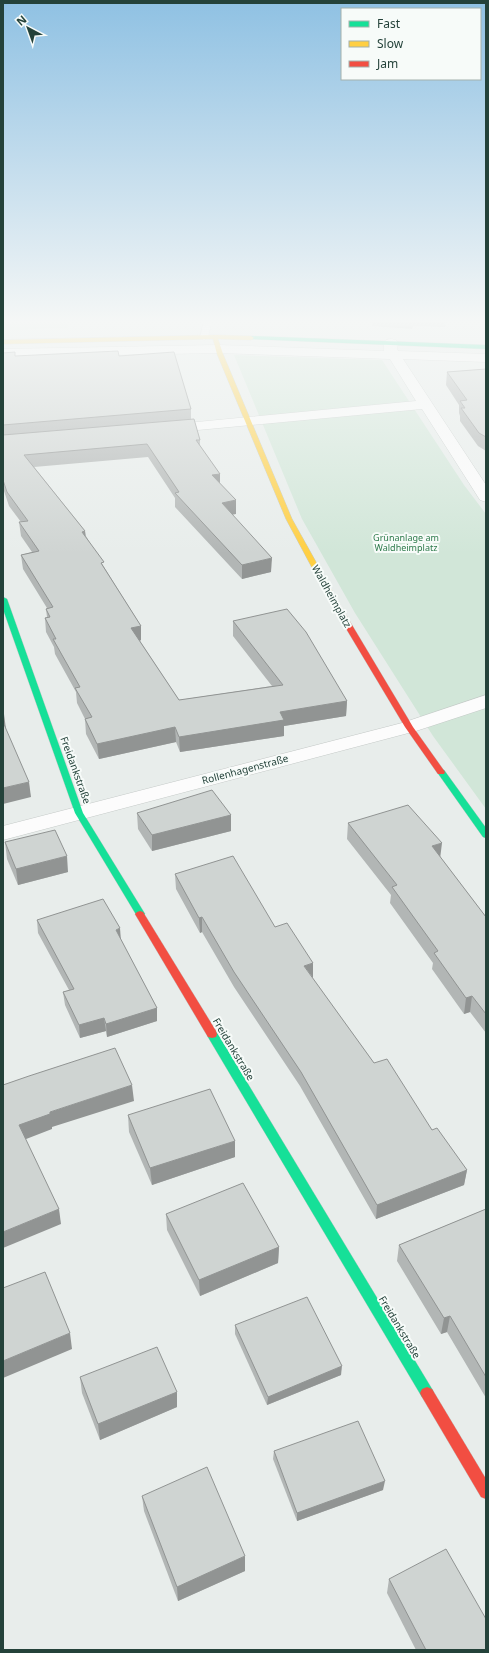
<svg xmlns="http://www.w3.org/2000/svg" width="489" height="1653" viewBox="0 0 489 1653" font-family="'Noto Sans',sans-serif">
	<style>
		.green { fill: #d1e6d8 }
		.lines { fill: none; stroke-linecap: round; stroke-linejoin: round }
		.lane-casing { stroke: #c5cac8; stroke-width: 1 }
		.street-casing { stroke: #c5cac8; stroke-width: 1 }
		.fast-casing { stroke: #c3cbc8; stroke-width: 1 }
		.slow-casing { stroke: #c3cbc8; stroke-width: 1 }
		.jam-casing { stroke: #c3cbc8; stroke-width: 1 }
		.lane { fill: #fcfcfc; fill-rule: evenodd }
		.street { fill: #fcfcfc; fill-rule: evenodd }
		.fast { fill: #16e098; fill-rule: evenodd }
		.slow { fill: #ffcf43; fill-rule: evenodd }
		.jam { fill: #f24e42; fill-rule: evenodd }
		.wall { fill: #b2b6b5 }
		.shaded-wall { fill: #919493 }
		.building { fill: #cfd4d2; stroke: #919493 }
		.labels { text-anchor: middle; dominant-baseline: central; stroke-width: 4; stroke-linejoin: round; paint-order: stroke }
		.far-park-label { font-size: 9px; fill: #2d7a4b; stroke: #f7fbf9 }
		.street-label { font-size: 10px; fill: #24423a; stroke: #f7fbf9 }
	</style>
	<rect width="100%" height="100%" fill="#e8edeb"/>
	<g class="green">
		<polygon points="3,322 67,322 68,328 3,330"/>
		<polygon points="234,355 382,360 464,485 486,514 486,809 433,736 355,613 302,519"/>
	</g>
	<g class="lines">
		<defs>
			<polygon id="lane" points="204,322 210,322 211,324 208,337 204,340 200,337"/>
			<g id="street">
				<polygon points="391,339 396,340 398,343 397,349 398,351 486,354 486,362 403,359 486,485 486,502 480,500 422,409 166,433 161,432 159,429 161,426 166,425 416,401 390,359 218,353 3,357 3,349 218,345 384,351 384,343 386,340"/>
				<polygon points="486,695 486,708 416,731 3,840 3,826 402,723"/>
			</g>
			<g id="fast">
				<polygon points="251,336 486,345 486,349 249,339 249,337"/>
				<polygon points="3,597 7,599 83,813 145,914 143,916 137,916 75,813 3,609"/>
				<polygon points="441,769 444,770 486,828 486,838 483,837 437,772"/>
				<polygon points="212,1030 216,1031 432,1389 434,1393 432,1397 427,1399 422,1397 208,1037 207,1034 208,1031"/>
			</g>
			<polygon id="slow" points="215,335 251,336 254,338 251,340 218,339 223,354 292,519 340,605 339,607 336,607 332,605 286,519 217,354 213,339 3,344 3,340"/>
			<g id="jam">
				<polygon points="333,603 336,603 340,605 413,727 445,772 444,774 438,774 405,727 332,605"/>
				<polygon points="140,911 143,912 216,1031 217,1034 216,1037 212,1038 208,1037 135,914 137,912"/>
				<polygon points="427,1387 432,1389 486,1479 486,1499 481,1497 422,1397 420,1393 422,1389"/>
			</g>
		</defs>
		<use href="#lane" class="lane-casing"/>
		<use href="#street" class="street-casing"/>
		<use href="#fast" class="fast-casing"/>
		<use href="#slow" class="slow-casing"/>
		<use href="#jam" class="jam-casing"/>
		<use href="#lane" class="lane"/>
		<use href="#street" class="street"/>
		<use href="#fast" class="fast"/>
		<use href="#slow" class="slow"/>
		<use href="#jam" class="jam"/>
	</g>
	<g class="wall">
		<polygon points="372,322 446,322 445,327 413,326 412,329 372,326"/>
		<polygon points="3,353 15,356 119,356 191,409 191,420 200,440 200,446 236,514 232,514 271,572 242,579 175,507 175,498 148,457 34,467 85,531 86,536 104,567 141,626 141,640 140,641 179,700 272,686 233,636 233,621 347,701 346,716 284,726 284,736 180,752 176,742 99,759 86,734 85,719 77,703 76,692 55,654 54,647 46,632 45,618 47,617 46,609 47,608 23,569 21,555 32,552 21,536 19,522 21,522 9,506 3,488"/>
		<polygon points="486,369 486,451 478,446 460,421 460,416 459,413 459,405 446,385 447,372"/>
		<polygon points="137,813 231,815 231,831 152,851 138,829"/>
		<polygon points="348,823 440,857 486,917 486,1033 470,1012 464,1014 432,969 433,963 390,903 391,895 347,839"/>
		<polygon points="5,842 68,872 18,885 7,859"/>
		<polygon points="175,874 275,927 374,1063 467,1170 464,1185 376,1219 300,1086 234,987 202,932 200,933 176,889"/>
		<polygon points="37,920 121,940 157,1008 157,1021 107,1037 106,1031 80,1038 65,1005 63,992 69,990 38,933"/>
		<polygon points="128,1115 235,1157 152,1185 129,1132"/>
		<polygon points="486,1209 486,1398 447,1332 441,1334 397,1261 399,1245"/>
		<polygon points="166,1214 279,1247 278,1263 200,1296 167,1230"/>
		<polygon points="235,1325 341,1375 267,1405 235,1334"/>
		<polygon points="80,1377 177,1392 177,1407 100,1440 82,1393"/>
		<polygon points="274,1451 383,1490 297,1521 273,1459"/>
		<polygon points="142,1496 245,1571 178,1601 144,1511"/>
		<polygon points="389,1579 486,1650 416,1650 387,1593"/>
	</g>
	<g class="shaded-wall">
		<polygon points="220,474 220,487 212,475"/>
		<polygon points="236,500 236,514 222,517 222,503"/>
		<polygon points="85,531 86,545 82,532"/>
		<polygon points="272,558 271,572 242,579 242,565"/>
		<polygon points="141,626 141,640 132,643 131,628"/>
		<polygon points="347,701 346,716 284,726 284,736 180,752 179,737 280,712"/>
		<polygon points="3,714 4,714 6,729 3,730"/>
		<polygon points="175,727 176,742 99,759 97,744"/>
		<polygon points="29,782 31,797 3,804 3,788"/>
		<polygon points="231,815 231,831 152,851 152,835"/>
		<polygon points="442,843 440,859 432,846"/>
		<polygon points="67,856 68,872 18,885 16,869"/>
		<polygon points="202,917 202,932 200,933 199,918"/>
		<polygon points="120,928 121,941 116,930"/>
		<polygon points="313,963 313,978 304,966"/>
		<polygon points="472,996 470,1012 464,1014 466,998"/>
		<polygon points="157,1008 157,1021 107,1037 106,1024"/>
		<polygon points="104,1018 106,1031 80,1038 79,1025"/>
		<polygon points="132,1085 134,1101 52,1127 52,1129 21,1141 19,1125 50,1112"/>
		<polygon points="235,1141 235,1157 152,1185 150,1168"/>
		<polygon points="467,1170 464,1185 376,1219 377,1205"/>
		<polygon points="59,1209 61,1224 3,1248 3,1232"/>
		<polygon points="279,1247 278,1263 200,1296 199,1280"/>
		<polygon points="450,1316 447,1332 441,1334 444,1318"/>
		<polygon points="70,1333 72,1349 3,1378 3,1361"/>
		<polygon points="342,1366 341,1375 267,1405 268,1397"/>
		<polygon points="177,1392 177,1407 100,1440 98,1424"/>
		<polygon points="385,1481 383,1490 297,1521 297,1513"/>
		<polygon points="245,1556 245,1571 178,1601 177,1587"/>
	</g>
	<g class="building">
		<polygon points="118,351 119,356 174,352 191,409 3,425 3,353 15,352 15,356"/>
		<polygon points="486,369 486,437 479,433 461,408 465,408 460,401 467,400 447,372"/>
		<polygon points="194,419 200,440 196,440 220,474 212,475 236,500 222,503 272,558 242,565 175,493 179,492 147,444 24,455 85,531 82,532 104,562 101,563 141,626 131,628 179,700 283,685 233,621 287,609 306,632 347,701 280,712 284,720 179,737 175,727 97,744 85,719 92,717 75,688 80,687 53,639 56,639 45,618 50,617 46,609 53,607 21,555 39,551 19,522 28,521 7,492 3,480 3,435"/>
		<polygon points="3,722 29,782 3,788"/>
		<polygon points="212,790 231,815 152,835 137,813"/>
		<polygon points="408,805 442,843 432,846 486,917 486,1014 472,996 466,998 434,953 438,951 392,887 397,885 348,823"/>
		<polygon points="55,830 67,856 16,869 5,842"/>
		<polygon points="233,856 275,927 287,923 313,963 304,966 374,1063 387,1059 432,1130 437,1128 467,1170 377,1205 301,1072 234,972 202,917 199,918 175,874"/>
		<polygon points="103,899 120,928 116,930 157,1008 106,1024 104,1018 79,1025 63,992 74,989 37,920"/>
		<polygon points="115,1048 132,1085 50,1112 50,1114 19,1125 59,1209 3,1232 3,1085 29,1076"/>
		<polygon points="210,1089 235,1141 150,1168 128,1115"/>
		<polygon points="243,1183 279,1247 199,1280 166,1214"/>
		<polygon points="486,1209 486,1377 450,1316 444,1318 399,1245"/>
		<polygon points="45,1272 70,1333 3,1361 3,1288"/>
		<polygon points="307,1297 342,1366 268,1397 235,1325"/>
		<polygon points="157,1347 177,1392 98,1424 80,1377"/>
		<polygon points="358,1421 385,1481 297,1513 274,1451"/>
		<polygon points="207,1467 245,1556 177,1587 142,1496"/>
		<polygon points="446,1549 486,1619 486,1650 426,1650 389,1579"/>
	</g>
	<linearGradient id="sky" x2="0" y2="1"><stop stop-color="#8fc1e3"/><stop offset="0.58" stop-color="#f5f7f6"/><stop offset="1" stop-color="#f5f7f6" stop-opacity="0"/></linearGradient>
	<rect width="489" height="554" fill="url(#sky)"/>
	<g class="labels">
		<g class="far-park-label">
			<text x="406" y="537">Grünanlage am<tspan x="406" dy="10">Waldheimplatz</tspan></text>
		</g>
		<g class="street-label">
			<text transform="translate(332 596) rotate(61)">Waldheimplatz</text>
			<text transform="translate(245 769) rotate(-15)">Rollenhagenstraße</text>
			<text transform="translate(76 770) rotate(70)">Freidankstraße</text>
			<text transform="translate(234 1049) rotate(59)">Freidankstraße</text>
			<text transform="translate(400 1327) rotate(59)">Freidankstraße</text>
		</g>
	</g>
	<rect width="489" height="1653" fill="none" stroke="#24423a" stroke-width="8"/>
	<rect x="341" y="8" width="140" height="72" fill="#f7fbf9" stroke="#a3b1ad"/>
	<rect x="349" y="21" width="20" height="6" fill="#16e098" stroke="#a3b1ad"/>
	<text x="377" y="28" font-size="12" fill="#24423a">Fast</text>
	<rect x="349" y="41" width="20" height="6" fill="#ffcf43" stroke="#a3b1ad"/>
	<text x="377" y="48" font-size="12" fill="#24423a">Slow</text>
	<rect x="349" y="61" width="20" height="6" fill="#f24e42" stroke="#a3b1ad"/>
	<text x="377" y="68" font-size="12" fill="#24423a">Jam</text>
	<g transform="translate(28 28) rotate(319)" stroke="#f7fbf9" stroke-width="3" paint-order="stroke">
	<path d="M0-3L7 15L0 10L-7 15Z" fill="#24423a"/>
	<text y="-6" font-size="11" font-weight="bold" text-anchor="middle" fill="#24423a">N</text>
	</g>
</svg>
